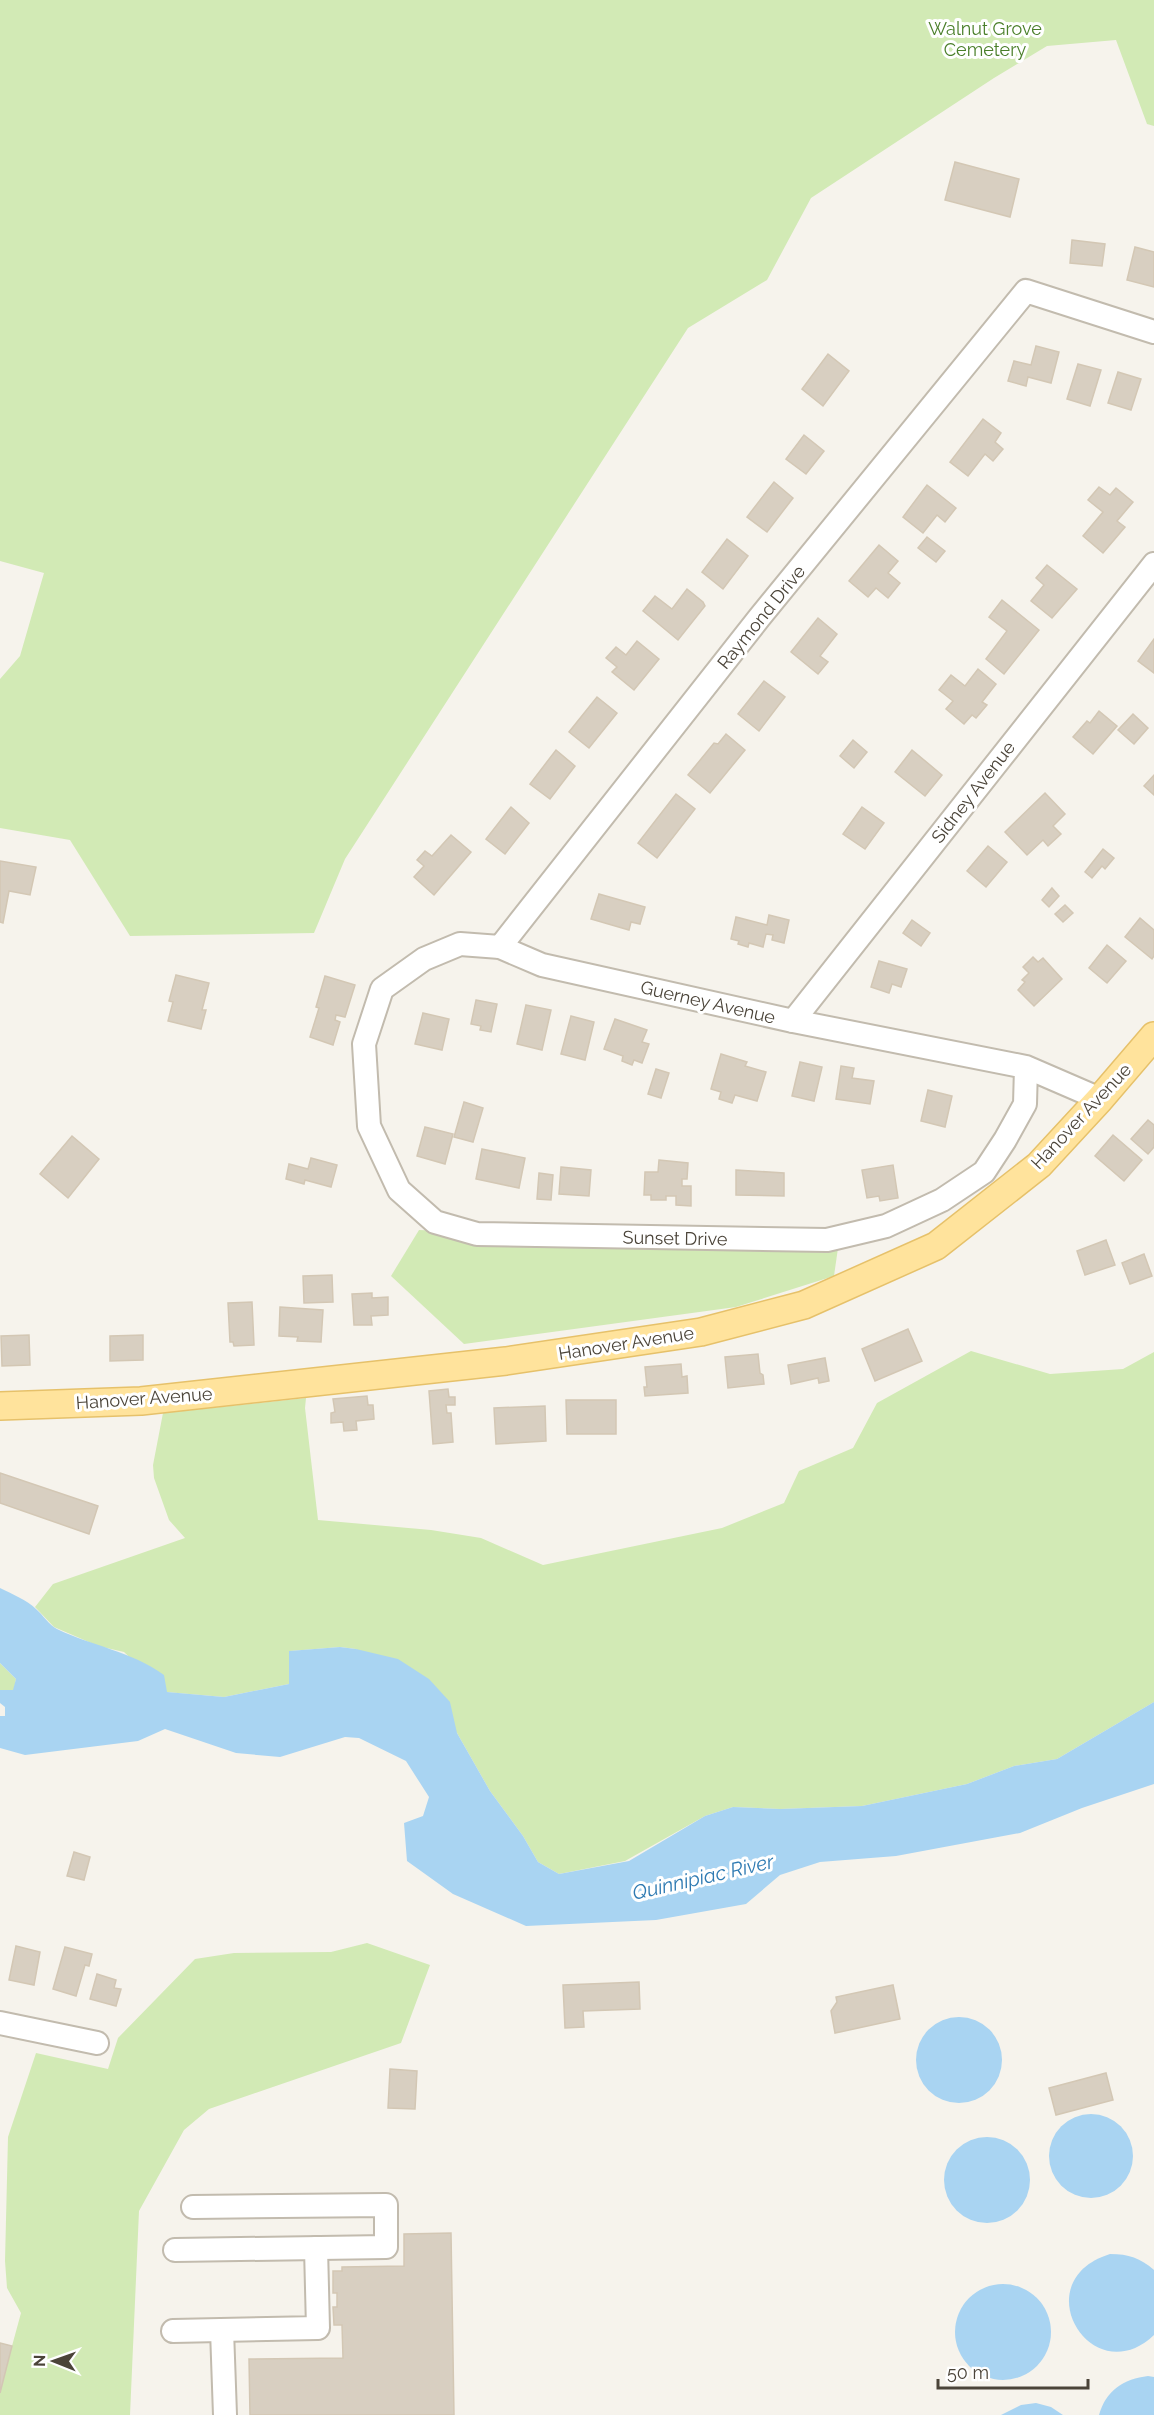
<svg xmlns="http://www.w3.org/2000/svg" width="1154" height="2415" viewBox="0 0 1154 2415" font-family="Raleway,sans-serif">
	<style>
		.green { fill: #d2eab5 }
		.water { fill: #a9d4f2 }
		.building { fill: #d8cfc1; stroke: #d3c7b4; stroke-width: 1.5 }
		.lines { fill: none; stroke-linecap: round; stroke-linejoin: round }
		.minor-casing { stroke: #c2bbae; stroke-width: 26 }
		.major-casing { stroke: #e6c16a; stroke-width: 30 }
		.minor { stroke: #fff; stroke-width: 22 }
		.major { stroke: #ffe39c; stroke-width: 27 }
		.labels { text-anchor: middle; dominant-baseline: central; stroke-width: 6; stroke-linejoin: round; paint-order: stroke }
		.park-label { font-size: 18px; fill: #4a7f2a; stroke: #fff }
		.street-label { font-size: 18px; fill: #4b4439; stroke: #fff }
		.water-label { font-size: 20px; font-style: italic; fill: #2e7ab2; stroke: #fff }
	</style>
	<rect width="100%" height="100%" fill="#f6f3ec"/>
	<g class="green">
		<polygon points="0,0 1154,0 1154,126 1147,124 1116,40 1047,46 994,78 811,198 767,280 688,328 345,859 314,933 130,936 70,840 0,828 0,679 20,656 44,573 0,561"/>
		<polygon points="419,1230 838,1248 834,1276 736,1307 464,1344 391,1276"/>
		<polygon points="971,1351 1050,1374 1123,1369 1154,1352 1154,1702 1057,1759 1014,1766 967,1784 862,1806 780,1809 733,1807 705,1816 625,1861 559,1874 538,1862 523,1836 490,1791 457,1733 356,1649 340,1647 290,1651 289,1684 224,1697 166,1692 124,1652 98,1646 54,1627 35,1607 53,1584 185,1538 169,1520 154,1478 153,1465 163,1413 306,1398 305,1408 318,1520 431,1530 481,1538 543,1565 722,1528 784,1503 799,1471 853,1448 877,1403"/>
		<polygon points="0,1663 16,1679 14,1690 0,1690"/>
		<polygon points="367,1943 430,1965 401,2043 209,2109 184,2130 139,2211 130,2415 0,2415 0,2390 21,2313 7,2288 5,2261 8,2137 36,2053 108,2069 118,2038 195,1959 234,1953 331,1952"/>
	</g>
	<g class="water">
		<path d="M0,1588C12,1594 27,1600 36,1609C43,1615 49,1625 57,1629C94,1647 129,1650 164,1675L167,1692L224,1697L289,1684V1651L340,1647L356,1649L398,1659L429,1679L450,1702L457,1733L490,1791L523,1836L538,1862L559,1874L629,1861L705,1816L733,1807L780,1809L862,1806L967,1784L1014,1766L1057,1759L1154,1702V1784L1082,1808L1020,1833L896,1856L820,1862L780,1875L746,1904L656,1920L526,1926L453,1894L407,1861L404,1823L423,1816L429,1797L406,1761L359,1738L345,1737L280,1757L236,1753L165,1729L138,1741L25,1755L0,1748V1716H5V1707L0,1703V1690H13L16,1679L0,1663Z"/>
		<circle cx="959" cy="2060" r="43"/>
		<circle cx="1091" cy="2156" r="42"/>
		<circle cx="987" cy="2180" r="43"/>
		<path d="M1110,2254C1129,2254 1140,2258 1154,2270V2335C1092,2394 1023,2281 1110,2254Z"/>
		<circle cx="1003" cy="2332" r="48"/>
		<path d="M1148,2376L1154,2377V2415H1099C1106,2390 1124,2379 1148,2376Z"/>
		<polygon points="1036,2403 1051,2407 1063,2415 1001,2415 1021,2405"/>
	</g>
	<g class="building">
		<polygon points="955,162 1019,179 1010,217 945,200"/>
		<polygon points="1072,240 1105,244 1102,266 1070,263"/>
		<polygon points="1135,247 1154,252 1154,287 1127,280"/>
		<polygon points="1036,346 1059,352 1051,383 1028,377 1026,386 1008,381 1014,361 1031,365"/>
		<polygon points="828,354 849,371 823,406 802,389"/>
		<polygon points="1078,364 1101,370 1090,406 1067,399"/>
		<polygon points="1118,372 1141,379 1131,410 1108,403"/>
		<polygon points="983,419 1001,433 995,442 1003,449 993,461 985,454 968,476 950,462"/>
		<polygon points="804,435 824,451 806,474 786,459"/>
		<polygon points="774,482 793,498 767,532 747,517"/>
		<polygon points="927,485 956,508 945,522 937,515 923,533 903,517"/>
		<polygon points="1099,487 1110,495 1116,488 1133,502 1117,521 1125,527 1103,553 1083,536 1103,512 1088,500"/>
		<polygon points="927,537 945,551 936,562 918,548"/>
		<polygon points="727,539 748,556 723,589 702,572"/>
		<polygon points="879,545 898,561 888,573 900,583 888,598 876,588 868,597 849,581"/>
		<polygon points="1047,565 1077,589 1052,618 1031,601 1044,585 1036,578"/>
		<polygon points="687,589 703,602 705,606 678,640 643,611 655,596 672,609"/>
		<polygon points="1002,600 1039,630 1004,674 986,659 1007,631 989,617"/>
		<polygon points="818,618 837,634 820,656 828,662 818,674 791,652"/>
		<polygon points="1154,639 1154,673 1138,661"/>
		<polygon points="637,641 659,659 634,690 612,672 617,667 606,658 616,647 626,655"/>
		<polygon points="978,669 996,684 982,702 987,705 976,718 972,715 964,724 946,709 953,701 939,690 951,675 965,686"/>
		<polygon points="764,681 785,697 759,731 738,714"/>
		<polygon points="597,697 617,713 589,748 569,732"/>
		<polygon points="1099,711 1117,726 1093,754 1073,737 1087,721 1090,723"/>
		<polygon points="1133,714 1148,728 1134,744 1118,730"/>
		<polygon points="726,734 745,750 710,793 688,775 714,743 718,744"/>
		<polygon points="853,740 867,752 854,768 840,756"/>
		<polygon points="556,750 575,766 550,799 530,784"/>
		<polygon points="912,750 942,775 925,796 895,772"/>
		<polygon points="1154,775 1154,795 1144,786"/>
		<polygon points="1045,793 1065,814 1053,826 1061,834 1048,846 1043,840 1027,855 1005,832"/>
		<polygon points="676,794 695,809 657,858 638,843"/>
		<polygon points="511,807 529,823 505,854 486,839"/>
		<polygon points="862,807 884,823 865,849 843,834"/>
		<polygon points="451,835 471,852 434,895 414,877 424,866 417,860 425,851 432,856"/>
		<polygon points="988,846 1007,862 986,887 967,871"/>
		<polygon points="1103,849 1114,858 1105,869 1102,866 1092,878 1085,872"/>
		<polygon points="0,861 36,867 30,895 9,891 3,923 0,922"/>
		<polygon points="1052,888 1059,896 1049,907 1042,900"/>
		<polygon points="599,894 645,907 640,924 631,922 629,930 591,919"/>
		<polygon points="1065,905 1073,913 1063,922 1055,914"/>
		<polygon points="769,915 789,920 784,943 772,940 773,935 766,934 763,947 749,943 748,947 738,944 739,941 731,939 736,917 767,925"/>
		<polygon points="1140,918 1154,930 1154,956 1152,959 1125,937"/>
		<polygon points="912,920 930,933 921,946 903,933"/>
		<polygon points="1107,945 1126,961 1107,983 1089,968"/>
		<polygon points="1033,957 1038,962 1043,958 1062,979 1034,1006 1018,990 1025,982 1022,980 1029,973 1023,967"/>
		<polygon points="879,961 907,969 901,987 892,984 889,993 871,987"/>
		<polygon points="176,975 209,983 202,1010 206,1010 201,1029 168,1021 173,1002 169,1001"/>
		<polygon points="325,976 355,985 345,1017 336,1015 335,1020 340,1022 333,1045 310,1037 319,1008 316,1007"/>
		<polygon points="476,1000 497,1004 491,1032 480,1030 481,1026 471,1024"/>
		<polygon points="526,1005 551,1010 542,1050 517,1044"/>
		<polygon points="423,1013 449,1019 442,1050 415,1044"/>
		<polygon points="571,1016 594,1022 585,1060 561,1054"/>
		<polygon points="615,1019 647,1030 642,1042 649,1044 642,1063 634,1060 632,1065 622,1061 623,1056 604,1049"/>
		<polygon points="721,1054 747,1062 745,1066 766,1072 757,1101 735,1095 732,1103 719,1099 721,1092 711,1089"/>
		<polygon points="800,1062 822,1067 814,1101 792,1096"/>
		<polygon points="841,1066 854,1068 852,1078 874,1081 870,1104 836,1099"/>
		<polygon points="656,1069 669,1073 661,1098 648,1094"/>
		<polygon points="928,1090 952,1096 945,1127 921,1121"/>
		<polygon points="464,1102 483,1108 473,1142 454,1137"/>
		<polygon points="1148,1120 1154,1125 1154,1147 1148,1154 1131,1139"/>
		<polygon points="425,1127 453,1134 445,1164 417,1156"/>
		<polygon points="1113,1135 1142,1160 1124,1181 1095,1156"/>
		<polygon points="72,1136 99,1159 68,1198 40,1174"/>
		<polygon points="482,1149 525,1158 519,1188 476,1179"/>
		<polygon points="311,1158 337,1165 331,1187 305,1180 304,1184 286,1179 289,1164 308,1169"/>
		<polygon points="659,1160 688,1163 687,1179 682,1179 682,1186 691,1186 691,1206 676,1205 676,1196 666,1196 666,1200 651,1200 651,1195 644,1195 645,1172 658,1172"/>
		<polygon points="893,1165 898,1198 880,1201 879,1196 867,1198 862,1170"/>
		<polygon points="561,1167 591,1170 589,1196 559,1194"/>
		<polygon points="736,1170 784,1173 784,1196 736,1195"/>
		<polygon points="539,1173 553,1175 551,1200 537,1199"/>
		<polygon points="1106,1240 1115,1265 1085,1275 1077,1251"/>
		<polygon points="1144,1254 1152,1276 1130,1284 1122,1263"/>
		<polygon points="332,1275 333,1302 304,1303 303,1276"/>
		<polygon points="372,1293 372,1298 388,1297 388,1315 371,1316 372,1325 354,1325 352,1294"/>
		<polygon points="252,1302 254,1345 234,1346 233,1342 230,1342 228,1303"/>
		<polygon points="280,1307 323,1310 321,1342 297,1341 298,1337 279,1336"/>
		<polygon points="908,1329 922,1361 875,1381 862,1349"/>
		<polygon points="29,1335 30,1365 2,1366 1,1336"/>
		<polygon points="143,1335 143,1360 110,1361 110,1336"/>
		<polygon points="758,1354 760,1373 763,1375 764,1384 728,1388 725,1357"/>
		<polygon points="825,1358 829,1381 819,1383 818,1378 791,1384 788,1365"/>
		<polygon points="681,1364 682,1377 687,1376 688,1393 645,1396 644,1387 647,1387 645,1367"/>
		<polygon points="448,1389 449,1397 455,1397 455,1405 446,1405 447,1413 451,1413 453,1442 433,1444 429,1391"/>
		<polygon points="367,1396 368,1405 373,1405 374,1419 356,1421 357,1430 344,1431 343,1422 331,1423 331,1413 335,1412 333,1399"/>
		<polygon points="566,1400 616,1400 616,1434 567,1434"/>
		<polygon points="545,1406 546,1441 496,1444 494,1408"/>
		<polygon points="0,1473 98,1506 89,1534 0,1503"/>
		<polygon points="74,1852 90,1857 84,1880 67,1876"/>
		<polygon points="16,1946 40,1952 34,1985 9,1980"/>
		<polygon points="65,1947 92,1954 89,1966 85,1965 76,1996 53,1989"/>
		<polygon points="97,1974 116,1980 114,1988 121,1989 116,2006 90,1999"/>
		<polygon points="639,1982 640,2009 583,2011 584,2027 565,2028 563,1985"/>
		<polygon points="893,1985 900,2019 835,2033 831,2011 837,2002 836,1997"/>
		<polygon points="390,2069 417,2071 415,2109 388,2108"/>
		<polygon points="1106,2073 1113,2100 1056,2115 1049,2088"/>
		<polygon points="451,2233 454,2415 250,2415 249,2359 343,2358 342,2325 334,2325 333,2307 337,2307 337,2293 333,2293 333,2271 342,2271 342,2267 404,2266 404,2234"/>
		<polygon points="0,2343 12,2346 0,2393"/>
	</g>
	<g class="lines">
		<defs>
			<g id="minor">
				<polyline points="500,947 759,618 1026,291 1154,332"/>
				<polyline points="793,1021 1154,564"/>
				<polyline points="1026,1067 1025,1104 1005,1140 984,1172 942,1200 886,1226 827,1240 477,1234 435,1222 399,1190 369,1126 364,1044 382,989 424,959 460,944 500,947 542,965 793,1021 1026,1067 1100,1099"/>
				<polyline points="0,2023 97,2043"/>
				<polyline points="175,2250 386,2247 386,2205 193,2207"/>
				<polyline points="222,2330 225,2415"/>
				<polyline points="173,2331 318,2328 316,2248"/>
			</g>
			<polyline id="major" points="0,1406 141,1401 506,1361 701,1332 804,1305 936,1246 1039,1165 1100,1099 1154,1036"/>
		</defs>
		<use href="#minor" class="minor-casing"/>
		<use href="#major" class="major-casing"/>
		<use href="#minor" class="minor"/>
		<use href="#major" class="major"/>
	</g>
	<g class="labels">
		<g class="park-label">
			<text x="985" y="28">Walnut Grove<tspan x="985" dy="21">Cemetery</tspan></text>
		</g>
		<g class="street-label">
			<text transform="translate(761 617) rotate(-51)">Raymond Drive</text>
			<text transform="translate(973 792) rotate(-52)">Sidney Avenue</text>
			<text transform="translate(708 1002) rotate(13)">Guerney Avenue</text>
			<text transform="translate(1081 1116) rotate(-47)">Hanover Avenue</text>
			<text transform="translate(675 1238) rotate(1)">Sunset Drive</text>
			<text transform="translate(626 1343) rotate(-9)">Hanover Avenue</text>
			<text transform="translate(144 1398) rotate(-4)">Hanover Avenue</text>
		</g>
		<g class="water-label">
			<text transform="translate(703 1877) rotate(-13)">Quinnipiac River</text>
		</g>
	</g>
	<g transform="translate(54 2361) rotate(271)" stroke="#ffffff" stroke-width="4.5" paint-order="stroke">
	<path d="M0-4.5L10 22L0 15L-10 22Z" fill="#4b4439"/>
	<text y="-9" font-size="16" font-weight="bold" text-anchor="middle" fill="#4b4439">N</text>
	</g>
	<path d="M938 2379v9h150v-9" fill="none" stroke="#4b4439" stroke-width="3"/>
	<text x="947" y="2379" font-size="18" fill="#4b4439" stroke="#ffffff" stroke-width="4.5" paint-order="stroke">50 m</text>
</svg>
